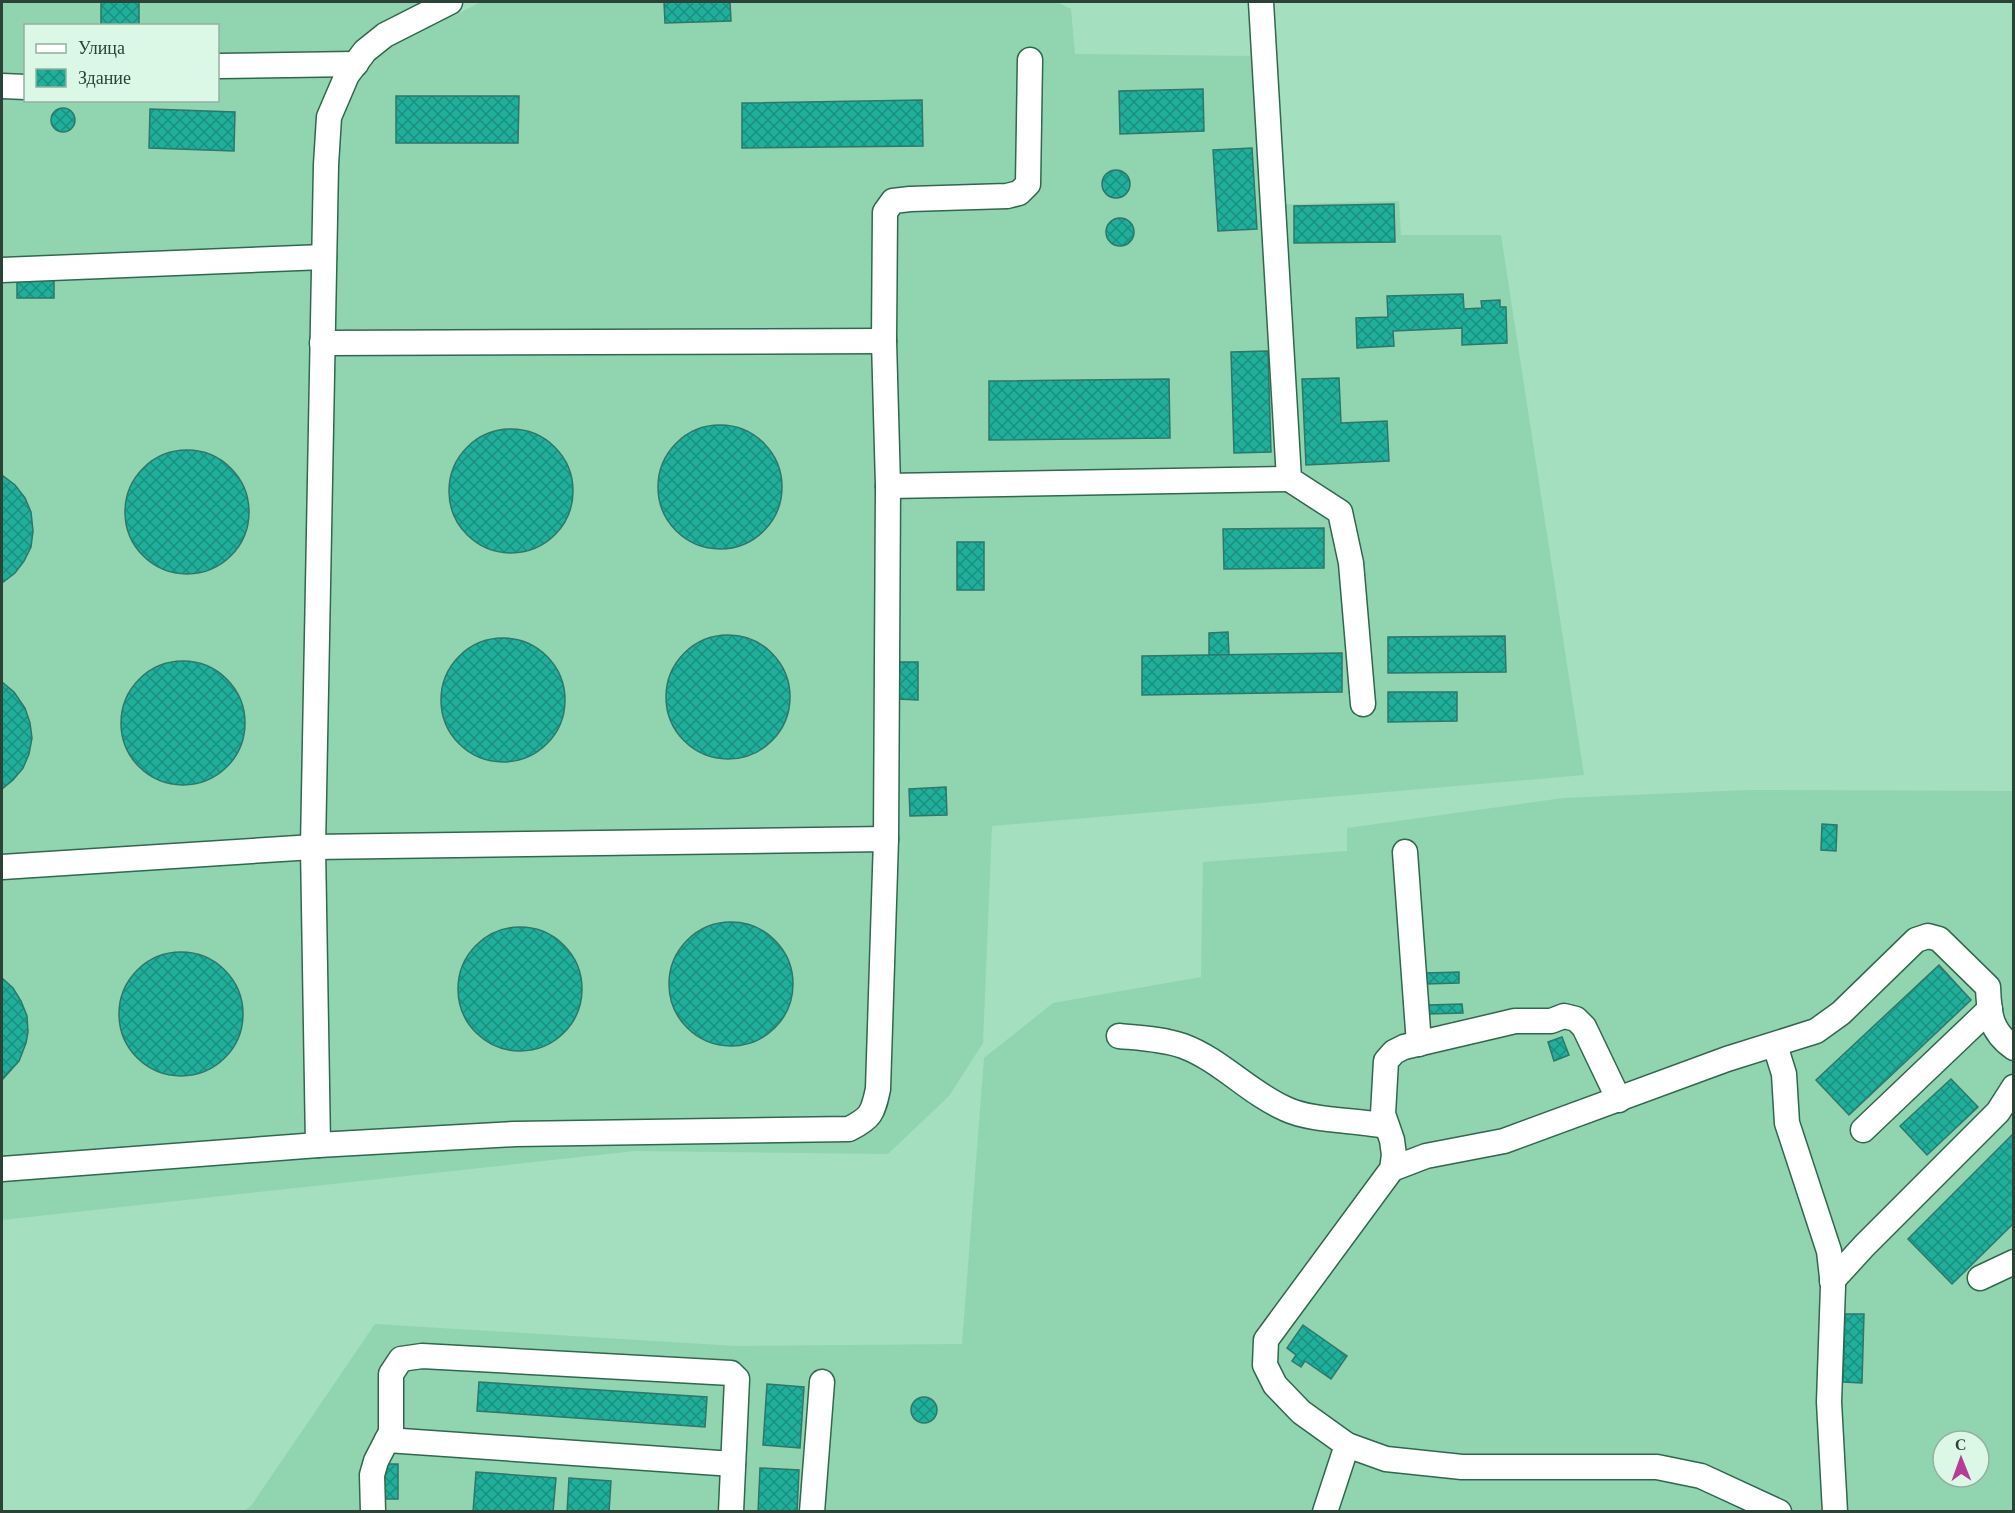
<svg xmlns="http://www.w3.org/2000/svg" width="2015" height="1513" viewBox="0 0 2015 1513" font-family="'Libre Baskerville',serif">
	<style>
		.built { fill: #91d4b0; fill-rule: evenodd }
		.building { fill: url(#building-cross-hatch); stroke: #2e776b; stroke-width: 1.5 }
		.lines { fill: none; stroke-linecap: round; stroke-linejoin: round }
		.minor-casing { stroke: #30684d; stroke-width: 27 }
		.minor { stroke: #fff; stroke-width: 24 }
	</style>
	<defs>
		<pattern id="building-cross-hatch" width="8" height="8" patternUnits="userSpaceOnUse" patternTransform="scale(1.5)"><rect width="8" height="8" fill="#1faf9b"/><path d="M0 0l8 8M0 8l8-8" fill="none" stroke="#1b907f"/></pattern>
	</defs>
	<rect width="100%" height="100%" fill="#a4dfbf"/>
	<g class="built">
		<path d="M2,2H445L453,16L481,2H1057L1071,9L1075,54L1255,56L1263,205L1399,201L1401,235H1501L1584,775L992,826L983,1043L949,1096L888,1154L635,1151L2,1220ZM26,26H218V100H26Z"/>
		<path d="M1748,790L2013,791V1511L242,1512L251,1506L375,1324L736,1346L962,1344L984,1058L1053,1003L1201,977L1203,862L1347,851V828L1563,798ZM1943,1441H1979V1477H1943Z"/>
	</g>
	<g class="building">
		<rect x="101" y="2" width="38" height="24"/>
		<polygon points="664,2 730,2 731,21 665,23"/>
		<polygon points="1203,89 1204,131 1120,134 1119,91"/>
		<polygon points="396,96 519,96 518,143 396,143"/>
		<polygon points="922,100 923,146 742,148 742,103"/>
		<circle cx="63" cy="120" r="12"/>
		<polygon points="150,109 235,112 234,151 149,148"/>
		<polygon points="1252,148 1257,229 1218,231 1213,150"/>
		<circle cx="1116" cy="184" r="14"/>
		<polygon points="1394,204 1395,242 1294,243 1294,206"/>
		<circle cx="1120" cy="232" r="14"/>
		<rect x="17" y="278" width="37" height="20"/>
		<polygon points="1463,294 1464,309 1482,308 1481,301 1500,300 1500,307 1506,307 1507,343 1462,345 1462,328 1393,331 1394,346 1357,348 1356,318 1388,317 1387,296"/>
		<polygon points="1268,351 1271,452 1234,453 1231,352"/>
		<polygon points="1339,378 1341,423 1387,421 1389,461 1306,465 1302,379"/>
		<polygon points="1169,379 1170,438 989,440 989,381"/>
		<circle cx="720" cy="487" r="62"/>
		<circle cx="511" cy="491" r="62"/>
		<circle cx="187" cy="512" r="62"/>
		<polygon points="2,475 15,485 25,498 31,512 33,531 31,547 24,561 15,573 2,583"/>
		<polygon points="1324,528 1324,568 1224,569 1223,529"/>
		<rect x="957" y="542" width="27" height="48"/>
		<polygon points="1228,632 1229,655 1209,655 1209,633"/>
		<circle cx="728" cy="697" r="62"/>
		<polygon points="1505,636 1506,672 1388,673 1388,637"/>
		<circle cx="503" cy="700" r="62"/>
		<polygon points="1342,653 1342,692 1142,695 1142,656"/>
		<circle cx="183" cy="723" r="62"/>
		<polygon points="898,662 918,662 918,700 898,699"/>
		<polygon points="2,682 14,692 25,708 30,723 32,738 29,754 23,768 13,780 2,789"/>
		<polygon points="1388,692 1457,692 1457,721 1388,722"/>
		<polygon points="946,787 947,815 910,816 909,789"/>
		<polygon points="1822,824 1837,825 1836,851 1821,850"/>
		<circle cx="731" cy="984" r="62"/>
		<circle cx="520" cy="989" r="62"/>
		<circle cx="181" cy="1014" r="62"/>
		<polygon points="1939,965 1971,1000 1849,1115 1816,1080"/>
		<polygon points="1459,972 1459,983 1426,984 1426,973"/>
		<polygon points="2,978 13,988 21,1001 27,1016 28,1032 26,1043 19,1061 2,1080"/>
		<polygon points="1462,1004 1463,1013 1428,1014 1428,1005"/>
		<polygon points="1562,1037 1569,1055 1554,1061 1548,1042"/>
		<polygon points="1951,1079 1978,1107 1927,1155 1900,1126"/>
		<polygon points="2014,1133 2014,1223 1952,1284 1908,1239"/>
		<polygon points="1845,1314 1864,1314 1862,1383 1843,1382"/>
		<polygon points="1303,1325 1347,1356 1331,1379 1305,1361 1301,1367 1292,1361 1296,1355 1287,1348"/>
		<polygon points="479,1382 707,1397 705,1427 477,1411"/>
		<polygon points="767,1384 804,1387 800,1448 763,1445"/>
		<circle cx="924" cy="1410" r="13"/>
		<rect x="384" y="1464" width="14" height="35"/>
		<polygon points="760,1468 799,1470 797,1512 758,1512"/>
		<polygon points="476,1472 556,1478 553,1512 473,1512"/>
		<polygon points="569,1478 611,1481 609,1512 567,1512"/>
	</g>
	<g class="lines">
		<defs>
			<g id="minor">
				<polyline points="1261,2 1289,479 1340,512 1351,563 1363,704"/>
				<polyline points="218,66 356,64"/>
				<polyline points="2,86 26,87"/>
				<polyline points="2,270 324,257"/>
				<polyline points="322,343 884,341"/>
				<polyline points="888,486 1289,479"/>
				<polyline points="1405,852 1419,1044"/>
				<polyline points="2,867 313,847 886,839"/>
				<path d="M1119,1036C1140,1038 1163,1039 1183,1046C1221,1060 1249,1093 1286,1109C1311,1121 1357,1120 1386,1126"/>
				<polyline points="1775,1045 1784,1074 1787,1123 1829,1251 1833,1286 1829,1402 1835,1512"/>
				<polyline points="1619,1100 1584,1027 1576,1019 1564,1016 1551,1021 1515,1021 1404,1047 1394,1052 1386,1061 1383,1114 1392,1140 1394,1155 1392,1169 1266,1340 1265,1365 1275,1385 1301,1412 1347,1445 1386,1459 1462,1467 1657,1467 1701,1476 1779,1512"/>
				<polyline points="1863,1130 1990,1009"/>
				<polyline points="318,1145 313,847 326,165 329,117 347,75 365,51 385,35 450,2"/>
				<path d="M2,1169L318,1145L515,1134L849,1129C871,1118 873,1113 878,1089L886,839L888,486L884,341L885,212L893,201L910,199L1007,196L1019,193L1028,184L1030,60"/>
				<path d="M1392,1169L1426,1156L1504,1141L1727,1059L1816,1031L1841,1013L1916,940L1928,936L1939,939L1988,987C1989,1014 1990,1031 2014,1048"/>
				<polyline points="1980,1278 2014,1262"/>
				<polyline points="1832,1281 1864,1246 1998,1112 2014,1087"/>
				<polyline points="387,1440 733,1464"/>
				<polyline points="373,1512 372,1475 376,1461 391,1432 391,1374 401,1359 422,1356 731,1373 737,1379 731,1512"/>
				<polyline points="812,1512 822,1382"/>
				<polyline points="1325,1512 1347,1445"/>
			</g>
		</defs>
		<use href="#minor" class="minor-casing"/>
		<use href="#minor" class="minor"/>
	</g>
	<rect width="2015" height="1513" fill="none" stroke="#2a4336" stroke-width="6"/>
	<rect x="24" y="24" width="195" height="78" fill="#dbf8e7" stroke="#94b0a0" stroke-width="1.5"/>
	<rect x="36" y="44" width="30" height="9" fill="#ffffff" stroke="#94b0a0" stroke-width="1.5"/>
	<text x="78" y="54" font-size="18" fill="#2a4336">Улица</text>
	<rect x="36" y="69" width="30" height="18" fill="url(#building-cross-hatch)" stroke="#94b0a0" stroke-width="1.5"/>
	<text x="78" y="84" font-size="18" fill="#2a4336">Здание</text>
	<g transform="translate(1961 1459) rotate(359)"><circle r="28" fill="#dbf8e7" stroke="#94b0a0" stroke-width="1.5"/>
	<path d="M0-4.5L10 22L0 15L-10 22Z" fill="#b53e94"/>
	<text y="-9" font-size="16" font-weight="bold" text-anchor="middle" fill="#2a4336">С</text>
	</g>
</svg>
